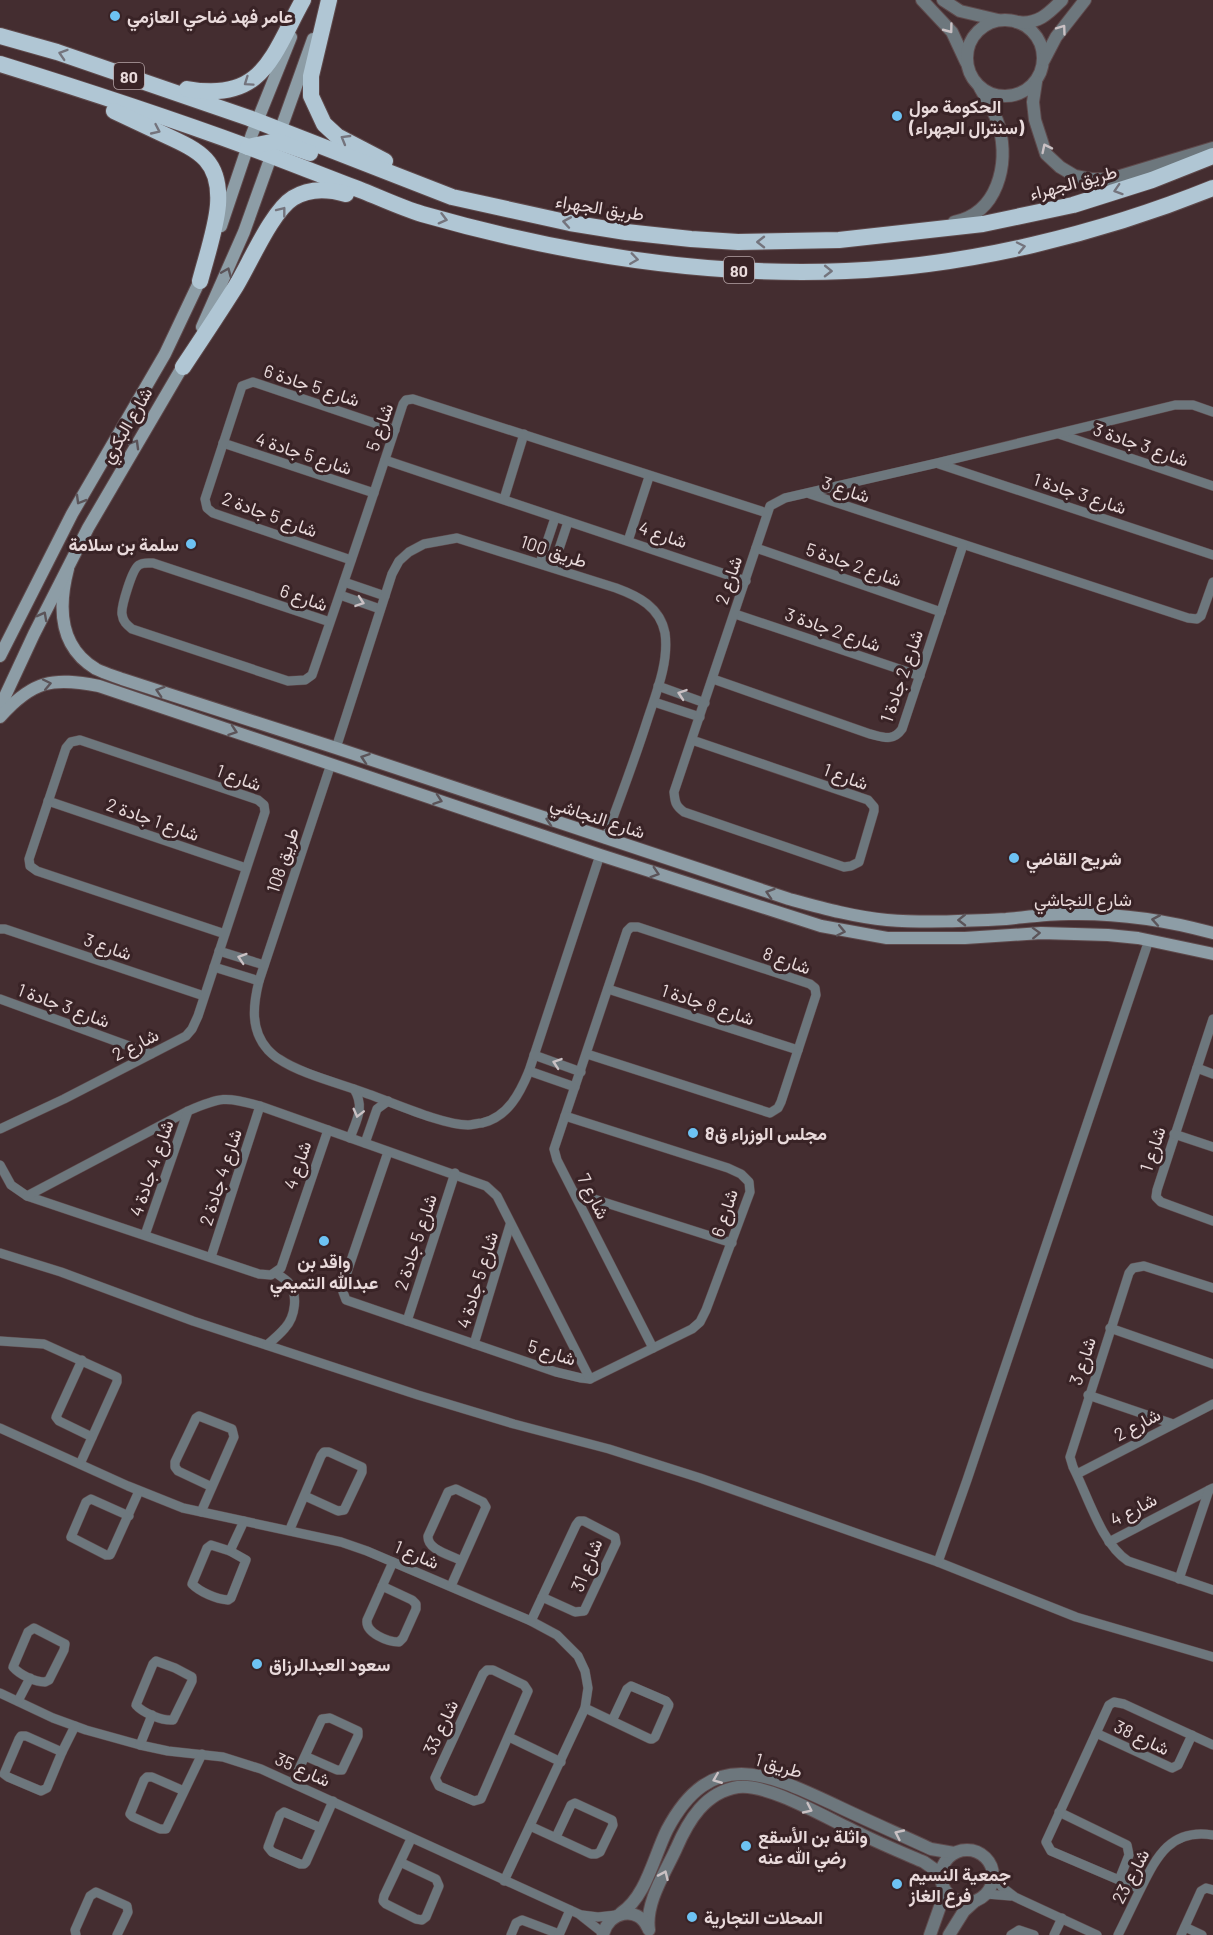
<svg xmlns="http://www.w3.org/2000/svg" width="1213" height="1935" viewBox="0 0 1213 1935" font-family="Barlow,Vazirmatn,sans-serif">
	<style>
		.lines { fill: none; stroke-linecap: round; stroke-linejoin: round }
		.minor-casing { stroke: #5e494b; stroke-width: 10 }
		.tertiary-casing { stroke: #5e494b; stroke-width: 14 }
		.secondary-casing { stroke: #5e494b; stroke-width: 14 }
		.trunk-casing { stroke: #5e494b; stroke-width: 18 }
		.minor { stroke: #6d777d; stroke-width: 9 }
		.tertiary { stroke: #6d777d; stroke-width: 12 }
		.secondary { stroke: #8d9da6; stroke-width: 12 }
		.trunk { stroke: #b0c6d4; stroke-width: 16 }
		.oneway { stroke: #cac1c4 }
		.oneway2 { stroke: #74747d }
		.oneway3 { stroke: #5b5459 }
		.poi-dot { fill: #6dc2f3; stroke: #392326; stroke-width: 2 }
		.labels { text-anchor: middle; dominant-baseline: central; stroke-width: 6; stroke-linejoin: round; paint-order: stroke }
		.shield { fill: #392326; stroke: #b4a3a5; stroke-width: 1.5 }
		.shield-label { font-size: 16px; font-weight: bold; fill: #e9dadb }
		.poi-label { font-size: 18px; font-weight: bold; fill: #e9dadb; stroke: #392326; text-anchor: start }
		.street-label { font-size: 18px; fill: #e9dadb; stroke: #392326 }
	</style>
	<rect width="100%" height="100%" fill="#442d30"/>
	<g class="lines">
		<defs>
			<g id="minor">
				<polyline points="1059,434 1213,486"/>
				<polyline points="223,443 374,493"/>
				<polyline points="385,460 746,581"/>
				<polyline points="939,464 1213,555"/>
				<polyline points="810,494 1188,618 1197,619 1201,616 1213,582"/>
				<polyline points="504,499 524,434"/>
				<polyline points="628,541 649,477"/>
				<polyline points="756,548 941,612"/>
				<polyline points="351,560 213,513 207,508 205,499 242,386 253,382 395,430"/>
				<polyline points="540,563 555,518"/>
				<polyline points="553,567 568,522"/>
				<polyline points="344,582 385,596"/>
				<polyline points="340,595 380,609"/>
				<polyline points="735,614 920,676"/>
				<path d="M330,622L153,563C148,563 143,562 139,565C132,569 121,607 122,614C123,622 127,625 132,629L288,681L305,680L312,675C343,585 374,495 403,404L406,400L413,399L767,513"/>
				<path d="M713,679L870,734C883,737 893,742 902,729L963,545"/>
				<polyline points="658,686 705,703"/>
				<polyline points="654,702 700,717"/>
				<path d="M692,740L868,800L874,807V811L859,862L851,866L844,867L684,812C676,806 675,803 674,792L770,506L785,498L937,463L1175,405H1193L1213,412"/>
				<path d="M336,748L392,574L399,561L409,552L424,544L457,538L616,588C638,596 660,607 665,633C669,661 657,691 648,718C635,759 620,799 605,839"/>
				<path d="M331,764L259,981C253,1005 250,1030 268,1050C271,1053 275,1057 279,1059C301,1074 342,1084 368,1094C394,1103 443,1125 468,1125C472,1125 478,1123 482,1123C508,1117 520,1093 529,1071L600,855"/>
				<polyline points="48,801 246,868"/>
				<polyline points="0,929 5,929 204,996"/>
				<polyline points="219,951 264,965"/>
				<polyline points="214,967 259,981"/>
				<polyline points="608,989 798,1050"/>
				<polyline points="0,999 151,1054"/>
				<polyline points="1213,1019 1157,1190 1156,1197 1161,1202 1213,1221"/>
				<polyline points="587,1054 770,1113 778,1108 781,1102 816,995 815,988 810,984 638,927 631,927 627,931 554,1149 557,1160 653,1348"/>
				<polyline points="534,1055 581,1072"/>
				<polyline points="1197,1068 1213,1074"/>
				<polyline points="529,1071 575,1087"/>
				<polyline points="0,1129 64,1099 186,1036 192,1029 198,1016 265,812 264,805 258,800 80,740 71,742 66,748 29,859 30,866 37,871 225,934"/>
				<polyline points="1174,1134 1213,1147"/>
				<path d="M350,1138C357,1119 365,1107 354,1089"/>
				<polyline points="365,1143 377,1109 388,1101"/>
				<polyline points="388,1152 343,1284 343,1292 346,1300 556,1372 581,1378 590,1379 692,1329 700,1322 706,1310 750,1192 749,1182 741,1174 728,1168 565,1116"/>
				<polyline points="0,1165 11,1185 27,1196 259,1274 271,1275 281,1268 328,1130"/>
				<polyline points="575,1193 732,1243"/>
				<path d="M27,1196L188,1111C220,1097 226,1096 260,1106L486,1186L497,1196L590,1379"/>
				<polyline points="145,1235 188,1111"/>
				<polyline points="0,1253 61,1272 193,1321 418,1395 514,1424 609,1449 700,1478 938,1562 1076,1617 1213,1657"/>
				<polyline points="211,1257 260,1106"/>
				<path d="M1213,1288L1144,1266L1133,1268L1129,1273L1070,1457L1073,1467C1088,1496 1101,1543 1128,1561L1213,1590"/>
				<polyline points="407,1321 455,1173"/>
				<polyline points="1110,1328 1213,1364"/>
				<polyline points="0,1341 44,1344 117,1377 117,1382 80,1464"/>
				<polyline points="474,1344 510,1225"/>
				<path d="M267,1345C273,1340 280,1334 285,1328C295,1317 299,1294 288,1282C285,1279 280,1276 276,1273"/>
				<polyline points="82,1360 56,1417 59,1421 92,1437"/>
				<polyline points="1088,1395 1173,1424"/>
				<polyline points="0,1428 128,1486 183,1508 341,1542 367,1551 531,1621 557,1635 578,1656 585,1671 588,1688 585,1708 504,1881"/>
				<polyline points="1077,1474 1213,1404"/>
				<polyline points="201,1512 234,1437 232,1429 199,1416 196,1418 175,1462 175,1467 178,1471 212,1487"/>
				<polyline points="129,1516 91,1499 86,1502 71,1537 106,1555 110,1555 112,1551 139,1491"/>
				<polyline points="290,1529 321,1456 324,1452 329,1452 362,1467 362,1472 344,1510 338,1511 305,1496"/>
				<polyline points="1109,1542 1213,1488"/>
				<path d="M211,1545L230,1551L246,1560L231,1598L228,1600C216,1599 200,1592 192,1584L207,1548Z"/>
				<polyline points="230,1551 244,1521"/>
				<polyline points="938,1562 967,1480 1149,940"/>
				<polyline points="1179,1579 1209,1490"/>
				<path d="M382,1586L412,1600L416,1604V1609L403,1638L399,1642C388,1642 365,1633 367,1620L393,1562"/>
				<path d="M451,1586L486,1507L483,1502L456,1489L448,1492L428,1536C427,1550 451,1555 462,1561"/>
				<polyline points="531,1621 576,1525 579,1521 584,1521 615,1537 616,1543 584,1611 575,1612 542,1597"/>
				<path d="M34,1628L65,1644L64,1650L49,1680L45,1682C35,1682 20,1675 13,1667L28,1632Z"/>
				<path d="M156,1661L175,1668L192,1677V1681L173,1720C162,1721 143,1713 136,1705L153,1664Z"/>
				<polygon points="487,1670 493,1670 524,1685 528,1691 481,1799 474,1801 439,1786 435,1778 483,1674"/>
				<polyline points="0,1693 53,1718 86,1730 140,1745 168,1751 223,1757 261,1769 579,1914 603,1933"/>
				<polyline points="18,1701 30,1678"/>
				<polyline points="585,1708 650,1739 652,1739 655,1737 669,1705 666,1701 631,1686 627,1689 612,1721"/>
				<polyline points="1096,1733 1172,1768 1178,1765 1192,1735"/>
				<polygon points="21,1736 26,1736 62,1752 47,1788 41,1791 8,1777 4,1774 19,1739"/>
				<polyline points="509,1737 561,1762"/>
				<polyline points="140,1745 152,1715"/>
				<polyline points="62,1752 75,1726"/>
				<polyline points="293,1782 321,1721 322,1719 330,1718 358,1731 358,1736 342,1770 337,1770 305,1756"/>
				<polyline points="184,1791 152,1777 147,1777 144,1780 130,1814 133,1817 160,1829 166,1829 202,1754"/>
				<polyline points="1059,1812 1127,1845 1129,1855 1119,1880"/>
				<polyline points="530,1826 591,1854 596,1854 600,1852 613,1825 612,1820 575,1803 571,1805 556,1837"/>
				<polyline points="321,1828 284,1812 280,1815 268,1847 272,1852 300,1864 304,1864 306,1862 333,1801"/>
				<polyline points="400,1862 436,1879 439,1886 426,1917 422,1920 416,1919 386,1904 383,1901 384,1896 411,1839"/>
				<polyline points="994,1876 1002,1887 1015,1897 1097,1935"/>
				<polyline points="1140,1889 1051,1851 1046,1842 1109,1705 1114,1702 1124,1704 1213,1745"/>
				<polyline points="986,1894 1011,1896"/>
				<polyline points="582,1915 598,1917 616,1915"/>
				<polyline points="1185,1927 1202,1935"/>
				<polyline points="76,1935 75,1930 90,1896 96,1892 127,1906 128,1912 117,1935"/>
				<polyline points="511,1935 516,1923 522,1920 559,1934"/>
				<polyline points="559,1935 570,1910"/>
				<polyline points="1011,1935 1019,1930 1034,1935"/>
				<polyline points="1054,1935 1062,1918"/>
				<path d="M1118,1935C1126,1919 1133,1904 1141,1888C1157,1856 1171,1828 1213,1835"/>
				<polyline points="1181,1935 1201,1891 1206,1888 1213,1890"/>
			</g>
			<g id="tertiary">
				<polyline points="922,0 952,32 966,62"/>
				<polyline points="943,0 960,11 998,20"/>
				<circle cx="1005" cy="58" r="38"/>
				<path d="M1017,22C1038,25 1049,13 1062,0"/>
				<polyline points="1044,60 1056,37 1085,0"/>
				<polyline points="1036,82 1033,102 1035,120 1046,154 1060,167 1075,176 1091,179 1110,179 1213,148"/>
				<path d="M954,222C998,213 1009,165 999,126C995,112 987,100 980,88"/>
				<circle cx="967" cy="1876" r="26"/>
				<path d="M621,1913C646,1897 654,1856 667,1830C711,1746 767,1773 835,1805C866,1820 899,1834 931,1849L954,1853"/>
				<path d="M649,1930C645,1903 665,1873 676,1849C688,1821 705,1792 738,1787C769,1783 831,1821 861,1834C881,1844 903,1853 924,1862L941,1874"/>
				<path d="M603,1935C608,1911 638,1905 648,1928"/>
				<polyline points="930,1935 943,1898 943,1887"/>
				<polyline points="949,1935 964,1911 975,1901"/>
			</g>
			<g id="secondary">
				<polyline points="221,226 252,134 291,37"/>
				<polyline points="202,327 244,232 313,39"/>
				<path d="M68,569C58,607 59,647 96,669C104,673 114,676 122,679L336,748L789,899C822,908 854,917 887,920C926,923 967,921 1006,919C1027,917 1048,914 1069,914C1118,913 1166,920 1213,933"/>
				<polyline points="0,656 72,514 165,354 202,276"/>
				<polyline points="0,707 34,634 88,528 187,359"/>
				<path d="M0,717C33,680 53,677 99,686L600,855L821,926L887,938H965L1041,933L1108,935L1138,938L1213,954"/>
			</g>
			<g id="trunk">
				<polyline points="329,0 311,76 311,96 324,124 337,136 385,161"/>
				<polyline points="0,36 57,52 249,118 452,197 570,223 626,232 691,239 738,242 839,240 983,224 1073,205 1152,180 1213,156"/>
				<path d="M0,64C84,90 169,118 251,148C289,162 326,177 363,191C383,199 402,208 422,214C558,253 703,277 846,271C969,266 1099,234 1213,188"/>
				<path d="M187,89C263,103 272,56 303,0"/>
				<path d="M114,111C131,119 148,127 165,135C200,151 221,161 218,205C216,229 206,258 200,281"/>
				<polyline points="248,147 276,141 310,153"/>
				<path d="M183,367C201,340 219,313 236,286C250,263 272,211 293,198C309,188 329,189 346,194"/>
			</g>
		</defs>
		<use href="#minor" class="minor-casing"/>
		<use href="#tertiary" class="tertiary-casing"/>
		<use href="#secondary" class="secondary-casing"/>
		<use href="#trunk" class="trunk-casing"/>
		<use href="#minor" class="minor"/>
		<use href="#tertiary" class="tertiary"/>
		<use href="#secondary" class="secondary"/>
		<use href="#trunk" class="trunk"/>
	</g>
	<defs><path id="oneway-chevron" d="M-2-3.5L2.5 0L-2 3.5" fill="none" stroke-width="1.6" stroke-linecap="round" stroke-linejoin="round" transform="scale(1.5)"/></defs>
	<g class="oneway">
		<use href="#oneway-chevron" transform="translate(949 29) rotate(53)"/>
		<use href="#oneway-chevron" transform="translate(1062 29) rotate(-54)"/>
		<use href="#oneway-chevron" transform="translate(1046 148) rotate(-116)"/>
		<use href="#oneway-chevron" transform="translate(360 602) rotate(19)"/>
		<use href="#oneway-chevron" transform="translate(682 694) rotate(-161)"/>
		<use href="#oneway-chevron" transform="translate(242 958) rotate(-162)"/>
		<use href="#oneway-chevron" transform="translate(557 1063) rotate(-161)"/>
		<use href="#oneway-chevron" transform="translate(358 1113) rotate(104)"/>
		<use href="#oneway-chevron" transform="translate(717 1779) rotate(158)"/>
		<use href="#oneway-chevron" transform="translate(808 1809) rotate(25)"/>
		<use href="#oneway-chevron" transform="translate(899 1834) rotate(-155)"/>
		<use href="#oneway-chevron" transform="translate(664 1875) rotate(-66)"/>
	</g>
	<g class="oneway2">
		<use href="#oneway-chevron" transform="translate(63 54) rotate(-162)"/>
		<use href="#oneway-chevron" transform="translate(248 82) rotate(145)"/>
		<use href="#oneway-chevron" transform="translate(156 130) rotate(25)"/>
		<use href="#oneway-chevron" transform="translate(345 139) rotate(-150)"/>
		<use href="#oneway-chevron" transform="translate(1118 190) rotate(162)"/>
		<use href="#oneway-chevron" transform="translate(282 211) rotate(-52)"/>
		<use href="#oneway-chevron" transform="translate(443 219) rotate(15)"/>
		<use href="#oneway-chevron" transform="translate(567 222) rotate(-170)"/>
		<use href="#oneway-chevron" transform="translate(761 242) rotate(-180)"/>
		<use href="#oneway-chevron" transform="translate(1021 247) rotate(-12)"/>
		<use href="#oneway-chevron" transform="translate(634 259) rotate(8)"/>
		<use href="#oneway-chevron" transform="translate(828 271) rotate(1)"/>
	</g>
	<g class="oneway3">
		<use href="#oneway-chevron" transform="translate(227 272) rotate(-67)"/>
		<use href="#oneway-chevron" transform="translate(135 444) rotate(-60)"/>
		<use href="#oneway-chevron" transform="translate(80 500) rotate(120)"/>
		<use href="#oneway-chevron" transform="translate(43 616) rotate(-62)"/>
		<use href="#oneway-chevron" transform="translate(47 684) rotate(-12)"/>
		<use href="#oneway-chevron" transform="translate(160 691) rotate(-162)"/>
		<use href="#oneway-chevron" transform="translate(233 731) rotate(19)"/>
		<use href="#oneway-chevron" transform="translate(365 758) rotate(-161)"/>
		<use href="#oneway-chevron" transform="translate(438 800) rotate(19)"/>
		<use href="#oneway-chevron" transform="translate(550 820) rotate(-161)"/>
		<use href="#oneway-chevron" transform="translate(655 873) rotate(18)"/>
		<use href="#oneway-chevron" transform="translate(770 893) rotate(-162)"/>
		<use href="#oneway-chevron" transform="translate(962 920) rotate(179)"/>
		<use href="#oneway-chevron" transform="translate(1156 920) rotate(-170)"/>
		<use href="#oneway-chevron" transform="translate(841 931) rotate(12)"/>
		<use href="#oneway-chevron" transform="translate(1036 933) rotate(-2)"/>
	</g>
	<g class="poi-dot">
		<circle cx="115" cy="16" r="6"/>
		<circle cx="897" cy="116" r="6"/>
		<circle cx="191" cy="544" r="6"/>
		<circle cx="1014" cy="858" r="6"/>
		<circle cx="693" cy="1133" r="6"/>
		<circle cx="324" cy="1241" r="6"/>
		<circle cx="257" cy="1664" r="6"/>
		<circle cx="746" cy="1846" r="6"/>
		<circle cx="897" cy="1884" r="6"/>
		<circle cx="692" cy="1917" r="6"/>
	</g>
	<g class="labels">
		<g class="shield">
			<rect x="114" y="63" width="30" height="26" rx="4.5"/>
			<rect x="724" y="257" width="30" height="26" rx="4.5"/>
		</g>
		<g class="shield-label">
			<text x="129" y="76">80</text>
			<text x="739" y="270">80</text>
		</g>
		<g class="poi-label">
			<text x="127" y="16">عامر فهد ضاحي العازمي</text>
			<text x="909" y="106">الحكومة مول<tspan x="909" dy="21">(سنترال الجهراء)</tspan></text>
			<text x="179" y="544" text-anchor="end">سلمة بن سلامة</text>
			<text x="1026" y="858">شريح القاضي</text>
			<text x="705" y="1133">مجلس الوزراء ق8</text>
			<text x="324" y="1261" text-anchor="middle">واقد بن<tspan x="324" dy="21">عبدالله التميمي</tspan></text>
			<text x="269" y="1664">سعود العبدالرزاق</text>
			<text x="758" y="1836">واثلة بن الأسقع<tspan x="758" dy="21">رضي الله عنه</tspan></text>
			<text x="909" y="1874">جمعية النسيم<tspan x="909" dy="21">فرع الغاز</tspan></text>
			<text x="704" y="1917">المحلات التجارية</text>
		</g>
		<g class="street-label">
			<text transform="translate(1073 182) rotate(-15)">طريق الجهراء</text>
			<text transform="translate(600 207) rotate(9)">طريق الجهراء</text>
			<text transform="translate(312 385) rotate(18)">شارع 5 جادة 6</text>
			<text transform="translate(126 425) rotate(-60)">شارع البكري</text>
			<text transform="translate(379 427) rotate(-71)">شارع 5</text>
			<text transform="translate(1141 444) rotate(19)">شارع 3 جادة 3</text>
			<text transform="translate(304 453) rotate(18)">شارع 5 جادة 4</text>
			<text transform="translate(846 489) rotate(18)">شارع 3</text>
			<text transform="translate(1080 493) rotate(18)">شارع 3 جادة 1</text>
			<text transform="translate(270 514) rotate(20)">شارع 5 جادة 2</text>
			<text transform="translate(663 534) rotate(18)">شارع 4</text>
			<text transform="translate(554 551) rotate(18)">طريق 100</text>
			<text transform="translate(854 564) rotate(19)">شارع 2 جادة 5</text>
			<text transform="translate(728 580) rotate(-72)">شارع 2</text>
			<text transform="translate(304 597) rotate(19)">شارع 6</text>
			<text transform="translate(833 629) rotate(19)">شارع 2 جادة 3</text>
			<text transform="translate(901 676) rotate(-71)">شارع 2 جادة 1</text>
			<text transform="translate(846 776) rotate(20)">شارع 1</text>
			<text transform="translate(239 777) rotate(20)">شارع 1</text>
			<text transform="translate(598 817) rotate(18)">شارع النجاشي</text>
			<text transform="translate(153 819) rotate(19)">شارع 1 جادة 2</text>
			<text transform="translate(282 860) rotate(-72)">طريق 108</text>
			<text x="1083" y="899">شارع النجاشي</text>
			<text transform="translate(108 946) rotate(19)">شارع 3</text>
			<text transform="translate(787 960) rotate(19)">شارع 8</text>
			<text transform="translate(708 1004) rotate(18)">شارع 8 جادة 1</text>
			<text transform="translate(64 1005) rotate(20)">شارع 3 جادة 1</text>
			<text transform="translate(135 1044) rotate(-27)">شارع 2</text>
			<text transform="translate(1152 1149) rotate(-72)">شارع 1</text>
			<text transform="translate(297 1165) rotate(-71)">شارع 4</text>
			<text transform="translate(151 1168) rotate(-71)">شارع 4 جادة 4</text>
			<text transform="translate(220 1177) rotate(-72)">شارع 4 جادة 2</text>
			<text transform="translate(594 1196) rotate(63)">شارع 7</text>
			<text transform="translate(724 1213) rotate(-72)">شارع 6</text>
			<text transform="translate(415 1242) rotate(-72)">شارع 5 جادة 2</text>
			<text transform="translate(477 1280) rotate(-73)">شارع 5 جادة 4</text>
			<text transform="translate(552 1352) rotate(17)">شارع 5</text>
			<text transform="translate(1082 1361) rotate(-72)">شارع 3</text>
			<text transform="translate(1137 1424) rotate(-28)">شارع 2</text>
			<text transform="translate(1133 1509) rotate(-28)">شارع 4</text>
			<text transform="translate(417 1554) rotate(23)">شارع 1</text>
			<text transform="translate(586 1565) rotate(-68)">شارع 31</text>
			<text transform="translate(440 1727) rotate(-65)">شارع 33</text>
			<text transform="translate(1142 1737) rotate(25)">شارع 38</text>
			<text transform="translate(779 1765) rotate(16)">طريق 1</text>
			<text transform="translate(303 1769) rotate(24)">شارع 35</text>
			<text transform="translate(1130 1876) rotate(-62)">شارع 23</text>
		</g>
	</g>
</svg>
